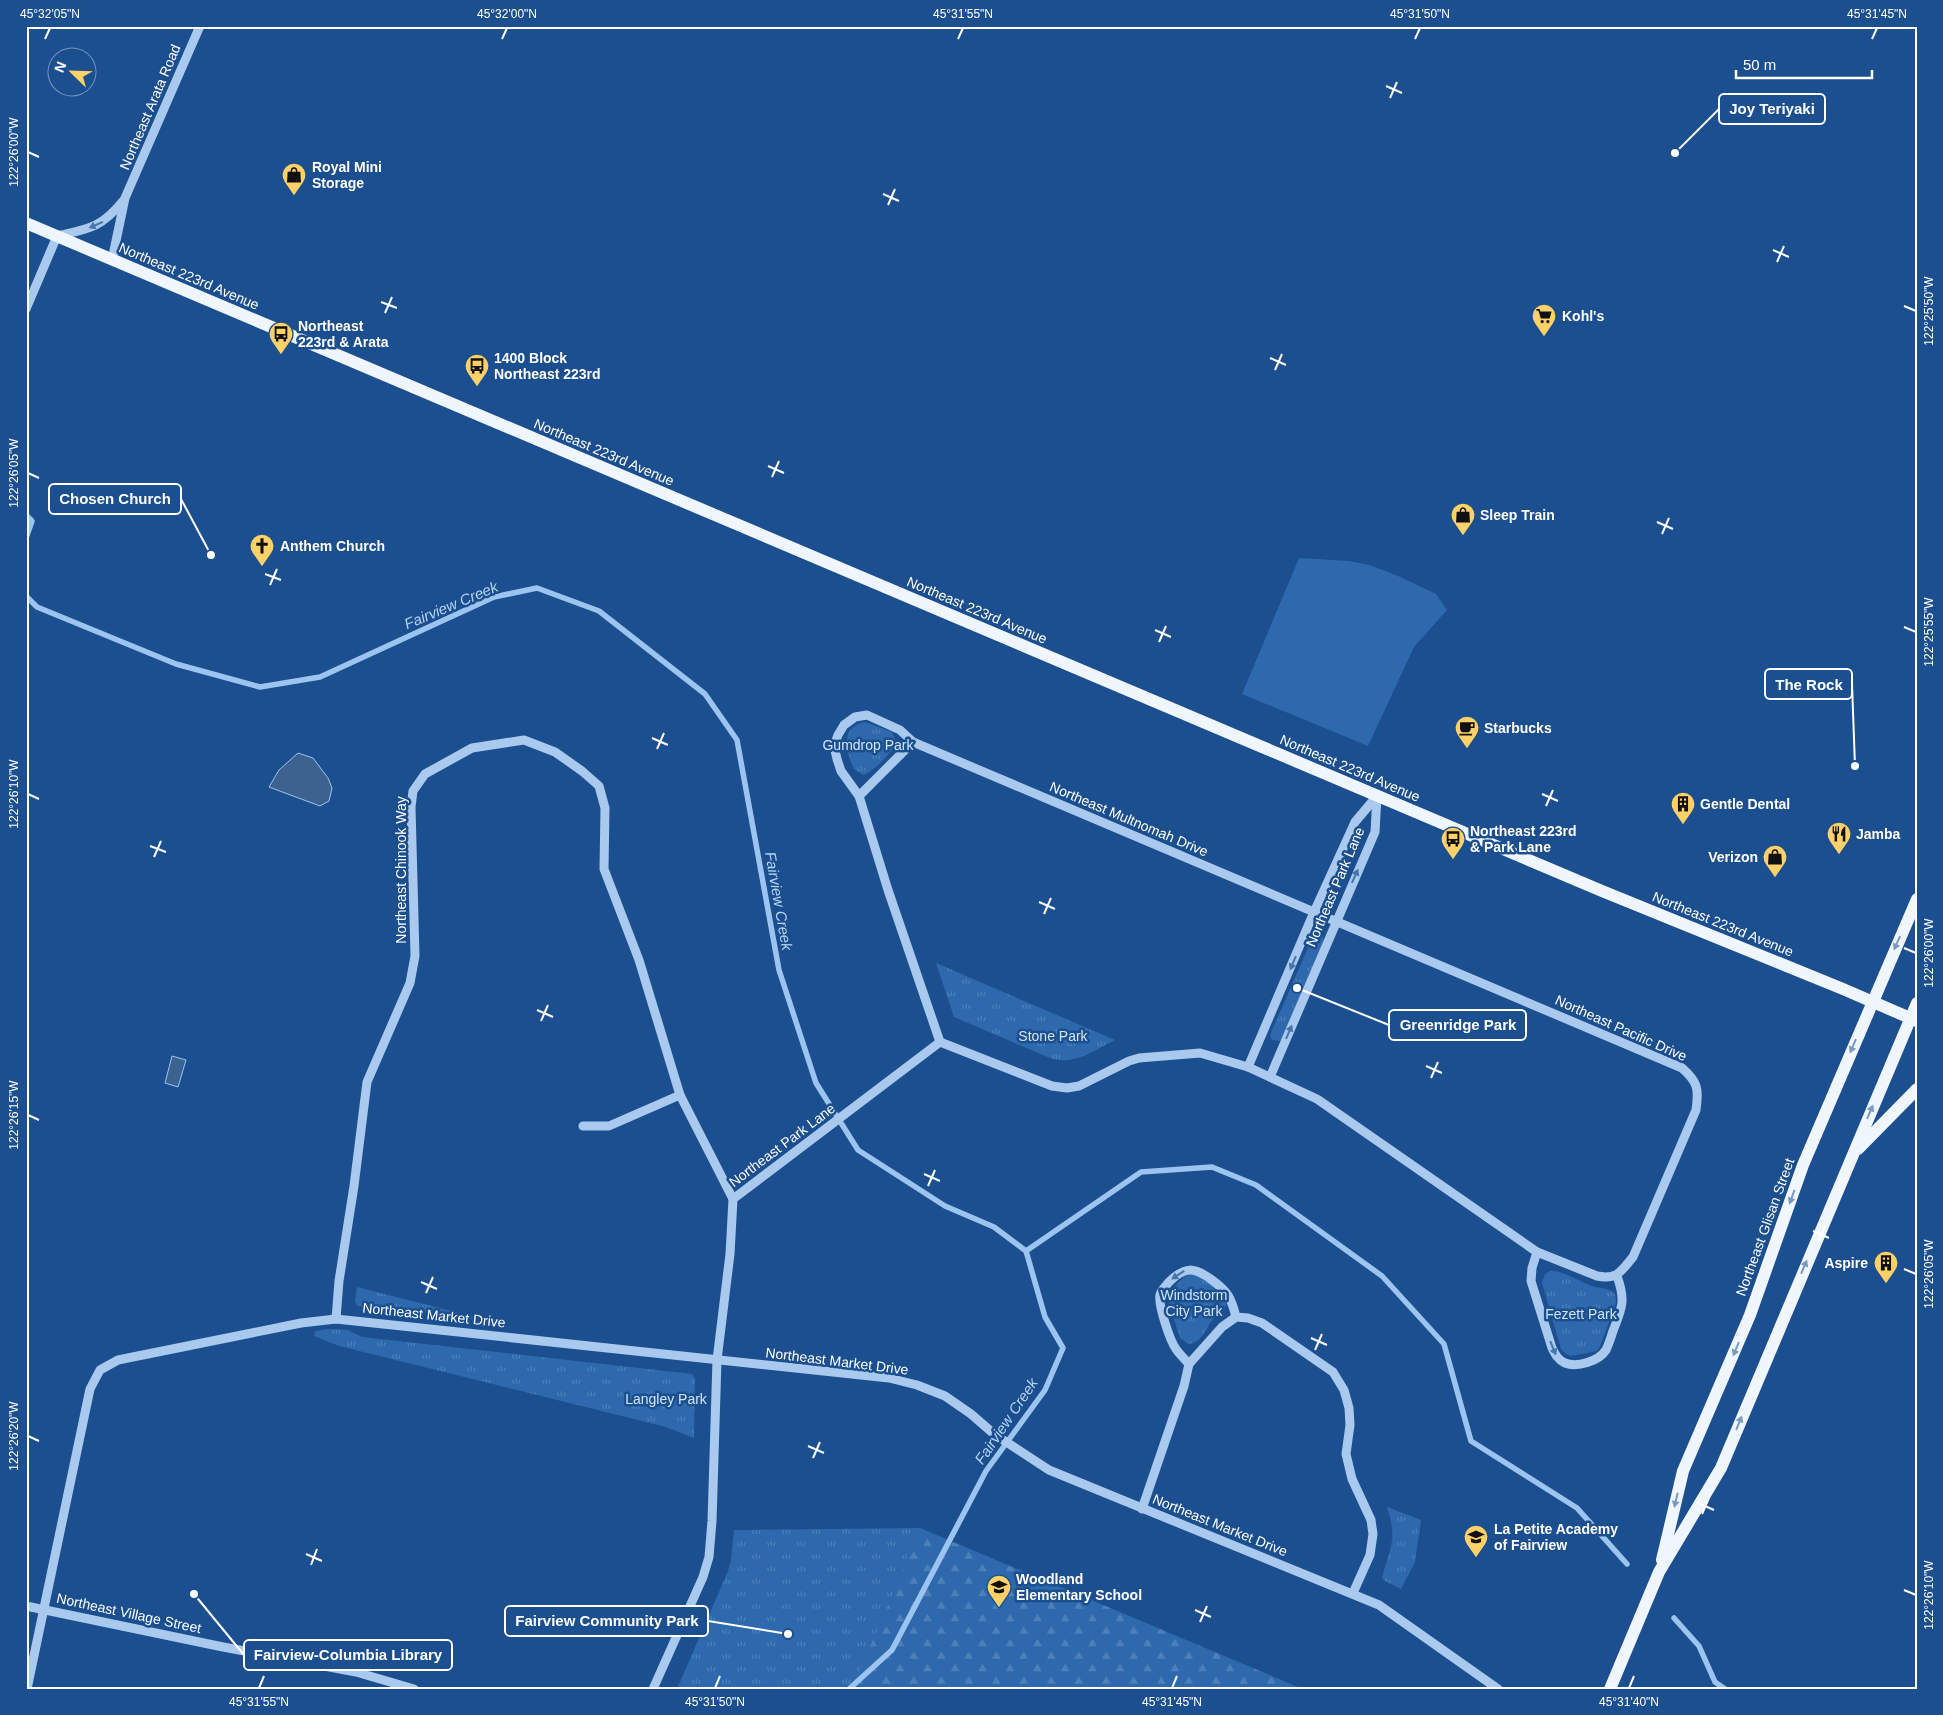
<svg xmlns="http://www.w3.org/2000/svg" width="1943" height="1715" viewBox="0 0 1943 1715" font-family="Arial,sans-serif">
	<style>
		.grass { fill: #2e69ad }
		.forest { fill: url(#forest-firs) }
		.park { fill: url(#park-tufts) }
		.water { fill: #3c6290; stroke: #9cc4f0 }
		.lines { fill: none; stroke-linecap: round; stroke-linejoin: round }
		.stream { stroke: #9cc4f0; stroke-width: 5.5 }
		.minor { stroke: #a9c9ee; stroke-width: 9 }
		.major { stroke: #f0f6ff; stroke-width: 12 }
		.oneway { fill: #4674ac }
		.oneway2 { fill: #7b9ac1 }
		.ticks { fill: none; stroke: #fff; stroke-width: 2 }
		.labels { text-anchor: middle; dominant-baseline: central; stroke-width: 5; stroke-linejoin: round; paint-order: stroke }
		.street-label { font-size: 14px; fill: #fff; stroke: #1b4f8f }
		.poi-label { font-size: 14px; font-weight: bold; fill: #fff; stroke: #1b4f8f; text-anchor: start }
		.park-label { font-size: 14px; fill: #cfe3fa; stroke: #1b4f8f }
		.water-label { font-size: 15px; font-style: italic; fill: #b5d3f5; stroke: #1b4f8f }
		.leader { fill: none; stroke: #fff; stroke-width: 2 }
		.callout-dot { fill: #fff; stroke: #1b4f8f; stroke-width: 2 }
		.callout { fill: #1b4f8f; stroke: #fff; stroke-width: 2 }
		.callout-label { font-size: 15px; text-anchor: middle; font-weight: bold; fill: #fff }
		.neatline { fill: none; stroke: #fff; stroke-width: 2 }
		.ticks-label { font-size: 12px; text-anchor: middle; fill: #fff }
	</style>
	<defs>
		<pattern id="forest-firs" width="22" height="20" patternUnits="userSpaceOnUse" patternTransform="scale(1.25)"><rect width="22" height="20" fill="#2e69ad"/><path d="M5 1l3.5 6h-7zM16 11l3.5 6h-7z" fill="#4d80b9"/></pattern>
		<pattern id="park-tufts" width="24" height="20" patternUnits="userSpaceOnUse" patternTransform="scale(1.25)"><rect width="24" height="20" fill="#2e69ad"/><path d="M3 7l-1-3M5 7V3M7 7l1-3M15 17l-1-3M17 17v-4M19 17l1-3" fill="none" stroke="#4d80b9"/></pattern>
	</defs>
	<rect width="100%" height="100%" fill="#1b4f8f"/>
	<polygon class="grass" points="1299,558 1349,561 1369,565 1396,575 1436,594 1447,610 1414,647 1368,746 1242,694"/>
	<polygon class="forest" points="920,1528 1303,1689 851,1689"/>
	<g class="park">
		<path d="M865,722L892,732L896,742C894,751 872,773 863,775L854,769C846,752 839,727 865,722Z"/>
		<polygon points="1314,934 1320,935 1323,937 1323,942 1282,1038 1280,1041 1272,1040 1270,1035"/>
		<path d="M936,963L1115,1040C1095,1050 1074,1066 1050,1058L954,1017Z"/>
		<path d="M1550,1271C1564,1270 1579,1282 1592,1286C1600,1289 1608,1287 1615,1294L1616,1301L1615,1307L1600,1346L1597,1351L1572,1356L1566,1354L1561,1349L1542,1283L1545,1274Z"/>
		<path d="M1191,1274C1202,1277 1229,1294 1226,1306C1224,1314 1214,1317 1210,1323C1205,1332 1200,1343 1189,1344L1180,1338L1168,1300V1295L1170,1291L1184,1277Z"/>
		<polygon points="357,1287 491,1321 357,1306 355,1301"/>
		<polygon points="327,1329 348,1330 362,1337 692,1374 695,1379 694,1438 666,1427 339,1346 314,1336 315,1331"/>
		<path d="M1387,1507L1421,1520L1415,1562L1401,1589L1385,1581L1382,1578C1390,1547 1398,1540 1387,1507Z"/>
		<polygon points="921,1528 852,1689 677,1689 728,1571 731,1559 734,1530"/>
	</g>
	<g class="water">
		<polygon points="298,753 313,758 328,778 332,788 329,801 320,806 269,787 279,770"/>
		<polygon points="172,1056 186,1060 178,1087 165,1083"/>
	</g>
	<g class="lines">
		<g class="stream">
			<polyline points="26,515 32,521 26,538"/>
			<polyline points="26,596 37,607 176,664 260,687 320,677 494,597 537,588 599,611 705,694 737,740 779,970 816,1083 858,1150 945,1206 994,1227 1026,1251 1045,1317 1063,1348 1045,1390 986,1471 892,1650 849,1689"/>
			<polyline points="1026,1251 1141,1172 1212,1167 1256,1185 1382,1276 1444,1344 1471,1441 1577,1508 1627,1564"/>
			<polyline points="1674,1618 1699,1646 1715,1682 1725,1689"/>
		</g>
		<g class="minor">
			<polyline points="112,260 125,198 200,26"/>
			<path d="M26,309L57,236C89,229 101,228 123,201"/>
			<path d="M867,715L900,730L913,742L1682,1068C1698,1082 1699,1089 1696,1110L1633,1257C1621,1271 1618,1280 1597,1276L1537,1252L1317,1099L1248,1067L1200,1053L1139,1058L1129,1061L1079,1086L1067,1088L1052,1086L940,1042L888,890L859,796L841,771L837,759L834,746L838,735L844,725L855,717Z"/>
			<polyline points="859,796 913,742"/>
			<polyline points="1248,1067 1314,912 1355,822 1377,796"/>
			<polyline points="1270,1077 1375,832 1377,796"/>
			<polyline points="583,1126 609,1126 680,1095"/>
			<path d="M1537,1252L1532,1268L1531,1281L1552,1348C1555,1354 1558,1360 1565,1363C1577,1368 1599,1361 1606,1350C1609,1344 1611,1337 1613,1331C1622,1308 1626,1301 1617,1276"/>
			<polyline points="336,1319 339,1281 354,1186 367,1082 410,983 415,956 411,807 413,791 425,774 472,748 524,740 555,752 582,771 599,786 605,808 604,869 639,960 680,1095 733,1199"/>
			<path d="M1189,1364C1185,1359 1180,1355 1176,1349C1170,1341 1158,1305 1160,1295C1161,1290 1166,1286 1169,1282C1185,1266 1194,1267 1212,1280C1228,1292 1231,1297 1236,1317"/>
			<polyline points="1142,1509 1184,1386 1189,1364 1222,1327 1236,1317 1248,1318 1262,1323 1333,1372 1344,1390 1349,1408 1350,1425 1346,1454 1352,1479 1371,1520 1373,1534 1370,1555 1353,1593"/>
			<polyline points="26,1606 223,1647 356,1672 414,1689"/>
			<polyline points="27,1689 90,1389 100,1370 118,1360 301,1323 336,1319 889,1378 917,1385 945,1396 971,1414 994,1434 1049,1470 1379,1605 1498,1689"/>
			<polyline points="653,1689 703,1577 709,1557 712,1521 717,1360 730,1254 733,1199 940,1042"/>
		</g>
		<g class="major">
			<polyline points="26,223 1602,891 1843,989 1917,1021"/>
			<polyline points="1858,1149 1917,1089"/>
			<polyline points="1662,1560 1683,1471 1750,1315 1803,1165 1917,899"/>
			<polyline points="1610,1689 1659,1572 1721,1468 1917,1003"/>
		</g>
	</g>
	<defs><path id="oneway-solid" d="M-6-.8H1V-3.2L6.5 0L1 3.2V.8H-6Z" transform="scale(1.25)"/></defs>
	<g class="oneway">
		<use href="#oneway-solid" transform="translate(96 225) rotate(156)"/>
		<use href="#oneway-solid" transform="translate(1355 876) rotate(-66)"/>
		<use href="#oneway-solid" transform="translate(1293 963) rotate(113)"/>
		<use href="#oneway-solid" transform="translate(1289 1032) rotate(-67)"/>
		<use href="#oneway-solid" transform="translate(1178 1275) rotate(147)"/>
		<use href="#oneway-solid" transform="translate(1553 1348) rotate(68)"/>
	</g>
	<g class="oneway2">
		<use href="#oneway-solid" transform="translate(1897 943) rotate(114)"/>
		<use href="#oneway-solid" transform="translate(1853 1046) rotate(113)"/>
		<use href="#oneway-solid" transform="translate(1870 1112) rotate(-67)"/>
		<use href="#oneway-solid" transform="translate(1792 1197) rotate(110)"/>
		<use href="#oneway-solid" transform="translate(1804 1267) rotate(-67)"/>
		<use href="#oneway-solid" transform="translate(1736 1349) rotate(113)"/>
		<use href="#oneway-solid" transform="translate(1739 1423) rotate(-68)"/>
		<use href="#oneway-solid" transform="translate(1676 1500) rotate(103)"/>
	</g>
	<path class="ticks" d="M45,39L50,28M502,39L507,28M958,39L963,28M1415,39L1420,28M1872,39L1877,28M1386,86L1402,93M1390,98L1397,82M28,152L39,157M883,194L899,201M888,205L895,189M1773,250L1789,257M1777,262L1784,246M381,302L397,308M1904,306L1916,311M385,313L392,297M1270,358L1286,365M1275,370L1282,354M768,466L784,473M28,473L39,478M772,477L779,461M1657,522L1673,529M1662,534L1669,518M265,574L281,580M270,585L277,569M1904,627L1916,632M1155,630L1171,637M1159,642L1166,626M652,738L668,745M657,749L664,733M28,794L39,799M1542,794L1558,801M1546,806L1553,790M150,846L166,852M154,857L161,841M1039,902L1055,909M1044,914L1051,898M1904,948L1916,953M537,1010L553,1017M541,1021L548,1005M1426,1066L1442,1073M1431,1078L1438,1062M28,1115L39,1120M924,1174L940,1181M928,1186L935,1170M1813,1231L1829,1238M1818,1242L1825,1226M1904,1269L1916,1274M421,1282L437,1289M426,1293L433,1277M1311,1338L1327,1345M1315,1350L1322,1334M28,1436L39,1441M808,1446L824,1453M813,1458L820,1442M1698,1503L1714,1510M1702,1514L1709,1498M306,1554L322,1561M311,1565L317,1549M1904,1590L1916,1595M1195,1610L1211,1617M1200,1622L1207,1606M259,1688L264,1676M715,1688L720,1676M1172,1688L1177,1676M1629,1688L1634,1676"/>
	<defs>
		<symbol id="shop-pin" viewBox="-11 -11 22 30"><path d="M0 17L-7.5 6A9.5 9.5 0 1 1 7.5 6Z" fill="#ffd166" stroke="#1b4f8f"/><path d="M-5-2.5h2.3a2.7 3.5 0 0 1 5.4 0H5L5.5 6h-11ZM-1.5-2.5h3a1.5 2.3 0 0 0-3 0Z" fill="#111"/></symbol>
		<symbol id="supermarket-pin" viewBox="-11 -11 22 30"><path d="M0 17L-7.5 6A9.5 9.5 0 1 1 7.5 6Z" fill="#ffd166" stroke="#1b4f8f"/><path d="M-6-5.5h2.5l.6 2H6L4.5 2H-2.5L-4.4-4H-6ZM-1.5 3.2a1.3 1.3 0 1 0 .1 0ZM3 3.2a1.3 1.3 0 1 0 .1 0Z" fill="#111"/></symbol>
		<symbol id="bus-pin" viewBox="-11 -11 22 30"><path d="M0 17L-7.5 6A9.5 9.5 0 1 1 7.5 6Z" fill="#ffd166" stroke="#1b4f8f"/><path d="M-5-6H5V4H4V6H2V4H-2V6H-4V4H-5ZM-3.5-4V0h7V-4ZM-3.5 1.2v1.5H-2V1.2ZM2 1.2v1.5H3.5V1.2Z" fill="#111"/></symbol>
		<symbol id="church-pin" viewBox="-11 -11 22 30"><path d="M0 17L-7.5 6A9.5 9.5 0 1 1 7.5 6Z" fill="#ffd166" stroke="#1b4f8f"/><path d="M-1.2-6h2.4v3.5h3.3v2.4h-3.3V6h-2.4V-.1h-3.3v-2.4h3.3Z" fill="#111"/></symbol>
		<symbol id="cafe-pin" viewBox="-11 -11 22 30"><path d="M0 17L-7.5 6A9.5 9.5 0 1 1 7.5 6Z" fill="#ffd166" stroke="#1b4f8f"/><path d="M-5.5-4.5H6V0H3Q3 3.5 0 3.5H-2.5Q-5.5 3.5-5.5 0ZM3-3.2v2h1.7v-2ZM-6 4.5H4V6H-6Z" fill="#111"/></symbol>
		<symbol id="building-pin" viewBox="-11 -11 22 30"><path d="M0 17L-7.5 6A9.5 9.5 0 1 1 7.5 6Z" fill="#ffd166" stroke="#1b4f8f"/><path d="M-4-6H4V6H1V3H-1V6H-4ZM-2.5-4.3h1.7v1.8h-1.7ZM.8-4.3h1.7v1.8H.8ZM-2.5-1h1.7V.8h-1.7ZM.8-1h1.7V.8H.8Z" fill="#111"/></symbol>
		<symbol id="restaurant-pin" viewBox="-11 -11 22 30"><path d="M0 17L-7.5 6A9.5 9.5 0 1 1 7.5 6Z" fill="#ffd166" stroke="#1b4f8f"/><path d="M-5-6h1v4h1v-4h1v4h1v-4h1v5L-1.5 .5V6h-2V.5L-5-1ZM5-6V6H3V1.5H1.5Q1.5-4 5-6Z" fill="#111"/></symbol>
		<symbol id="school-pin" viewBox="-11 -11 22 30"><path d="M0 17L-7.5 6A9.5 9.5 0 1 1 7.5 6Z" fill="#ffd166" stroke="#1b4f8f"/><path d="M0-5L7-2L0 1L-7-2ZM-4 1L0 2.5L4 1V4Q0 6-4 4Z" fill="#111"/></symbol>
	</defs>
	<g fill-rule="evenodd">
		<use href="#shop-pin" x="280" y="161" width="28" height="38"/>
		<use href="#supermarket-pin" x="1530" y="302" width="28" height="38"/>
		<use href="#bus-pin" x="267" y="320" width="28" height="38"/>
		<use href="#bus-pin" x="463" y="352" width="28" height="38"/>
		<use href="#shop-pin" x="1449" y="501" width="28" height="38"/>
		<use href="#church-pin" x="248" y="532" width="28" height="38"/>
		<use href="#cafe-pin" x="1453" y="714" width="28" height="38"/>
		<use href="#building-pin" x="1669" y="790" width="28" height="38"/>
		<use href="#restaurant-pin" x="1825" y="820" width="28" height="38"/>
		<use href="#bus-pin" x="1439" y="825" width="28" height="38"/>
		<use href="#shop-pin" x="1761" y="843" width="28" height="38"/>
		<use href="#building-pin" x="1872" y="1249" width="28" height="38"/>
		<use href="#school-pin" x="1462" y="1523" width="28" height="38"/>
		<use href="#school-pin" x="985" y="1573" width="28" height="38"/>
	</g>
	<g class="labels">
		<g class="street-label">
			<text transform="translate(150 107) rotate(-67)">Northeast Arata Road</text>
			<text transform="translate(189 276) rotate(23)">Northeast 223rd Avenue</text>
			<text transform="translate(604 452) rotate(23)">Northeast 223rd Avenue</text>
			<text transform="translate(977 610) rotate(23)">Northeast 223rd Avenue</text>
			<text transform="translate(1350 768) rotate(23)">Northeast 223rd Avenue</text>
			<text transform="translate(1129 819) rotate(23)">Northeast Multnomah Drive</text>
			<text transform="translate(401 870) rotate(-90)">Northeast Chinook Way</text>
			<text transform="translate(1335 887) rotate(-67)">Northeast Park Lane</text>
			<text transform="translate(1723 924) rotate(22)">Northeast 223rd Avenue</text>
			<text transform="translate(1621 1028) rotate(24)">Northeast Pacific Drive</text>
			<text transform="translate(782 1145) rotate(-37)">Northeast Park Lane</text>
			<text transform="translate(1765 1227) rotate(-70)">Northeast Glisan Street</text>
			<text transform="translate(434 1315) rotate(6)">Northeast Market Drive</text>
			<text transform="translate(837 1361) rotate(7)">Northeast Market Drive</text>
			<text transform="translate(1220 1525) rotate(22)">Northeast Market Drive</text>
			<text transform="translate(129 1613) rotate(12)">Northeast Village Street</text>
		</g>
		<g class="poi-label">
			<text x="312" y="167">Royal Mini<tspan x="312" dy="16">Storage</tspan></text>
			<text x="1562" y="316">Kohl's</text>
			<text x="298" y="326">Northeast<tspan x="298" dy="16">223rd &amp; Arata</tspan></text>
			<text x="494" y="358">1400 Block<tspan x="494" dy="16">Northeast 223rd</tspan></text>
			<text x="1480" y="515">Sleep Train</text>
			<text x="280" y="546">Anthem Church</text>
			<text x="1484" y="728">Starbucks</text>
			<text x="1700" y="804">Gentle Dental</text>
			<text x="1470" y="831">Northeast 223rd<tspan x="1470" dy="16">&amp; Park Lane</tspan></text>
			<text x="1856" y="834">Jamba</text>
			<text x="1758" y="857" text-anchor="end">Verizon</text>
			<text x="1868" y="1263" text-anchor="end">Aspire</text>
			<text x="1494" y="1529">La Petite Academy<tspan x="1494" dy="16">of Fairview</tspan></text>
			<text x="1016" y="1579">Woodland<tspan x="1016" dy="16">Elementary School</tspan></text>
		</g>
		<g class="park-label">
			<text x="868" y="745">Gumdrop Park</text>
			<text x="1053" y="1036">Stone Park</text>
			<text x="1194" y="1295">Windstorm<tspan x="1194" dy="16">City Park</tspan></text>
			<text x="1581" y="1314">Fezett Park</text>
			<text x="666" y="1399">Langley Park</text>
		</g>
		<g class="water-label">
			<text transform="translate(451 605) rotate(-23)">Fairview Creek</text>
			<text transform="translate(779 901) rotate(80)">Fairview Creek</text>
			<text transform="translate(1006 1421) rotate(-56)">Fairview Creek</text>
		</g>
	</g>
	<path class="leader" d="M1675 153L1719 109M211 555L181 499M1855 766L1852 684M1297 988L1389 1025M788 1634L708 1621M194 1594L244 1655"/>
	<g class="callout-dot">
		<circle cx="1675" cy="153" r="5"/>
		<circle cx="211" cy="555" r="5"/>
		<circle cx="1855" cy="766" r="5"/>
		<circle cx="1297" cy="988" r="5"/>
		<circle cx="788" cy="1634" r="5"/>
		<circle cx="194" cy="1594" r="5"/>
	</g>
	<g class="callout">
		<rect x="1719" y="94" width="106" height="30" rx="5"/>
		<rect x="49" y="484" width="132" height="30" rx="5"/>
		<rect x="1765" y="669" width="87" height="30" rx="5"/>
		<rect x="1389" y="1010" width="137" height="30" rx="5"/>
		<rect x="505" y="1606" width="203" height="30" rx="5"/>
		<rect x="244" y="1640" width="208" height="30" rx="5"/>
	</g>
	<g class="callout-label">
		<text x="1772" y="114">Joy Teriyaki</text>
		<text x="115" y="504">Chosen Church</text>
		<text x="1809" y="690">The Rock</text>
		<text x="1458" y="1030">Greenridge Park</text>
		<text x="607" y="1626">Fairview Community Park</text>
		<text x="348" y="1660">Fairview-Columbia Library</text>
	</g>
	<rect width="1943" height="1715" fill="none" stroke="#1b4f8f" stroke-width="55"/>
	<g transform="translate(72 72) rotate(293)"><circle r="24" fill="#1b4f8f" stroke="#7695bc"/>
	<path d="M0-4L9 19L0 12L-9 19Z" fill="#ffd166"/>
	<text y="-8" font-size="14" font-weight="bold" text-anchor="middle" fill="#ffffff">N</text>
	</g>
	<path d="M1736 70v8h136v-8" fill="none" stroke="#ffffff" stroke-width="2.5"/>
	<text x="1743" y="70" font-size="15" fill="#ffffff" stroke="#1b4f8f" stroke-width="4" paint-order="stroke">50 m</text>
	<rect x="28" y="28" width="1888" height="1660" class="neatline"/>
	<g class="ticks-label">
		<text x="50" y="18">45°32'05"N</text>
		<text x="507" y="18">45°32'00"N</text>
		<text x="963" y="18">45°31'55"N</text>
		<text x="1420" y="18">45°31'50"N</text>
		<text x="1877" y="18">45°31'45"N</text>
		<text transform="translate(14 152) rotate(-90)" y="4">122°26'00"W</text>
		<text transform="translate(1929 311) rotate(-90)" y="4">122°25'50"W</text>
		<text transform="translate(14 473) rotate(-90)" y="4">122°26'05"W</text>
		<text transform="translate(1929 632) rotate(-90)" y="4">122°25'55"W</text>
		<text transform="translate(14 794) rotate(-90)" y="4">122°26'10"W</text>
		<text transform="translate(1929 953) rotate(-90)" y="4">122°26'00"W</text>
		<text transform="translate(14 1115) rotate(-90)" y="4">122°26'15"W</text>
		<text transform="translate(1929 1274) rotate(-90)" y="4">122°26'05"W</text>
		<text transform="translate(14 1436) rotate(-90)" y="4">122°26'20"W</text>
		<text transform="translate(1929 1595) rotate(-90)" y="4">122°26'10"W</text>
		<text x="259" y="1706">45°31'55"N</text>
		<text x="715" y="1706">45°31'50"N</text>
		<text x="1172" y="1706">45°31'45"N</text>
		<text x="1629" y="1706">45°31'40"N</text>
	</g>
</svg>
